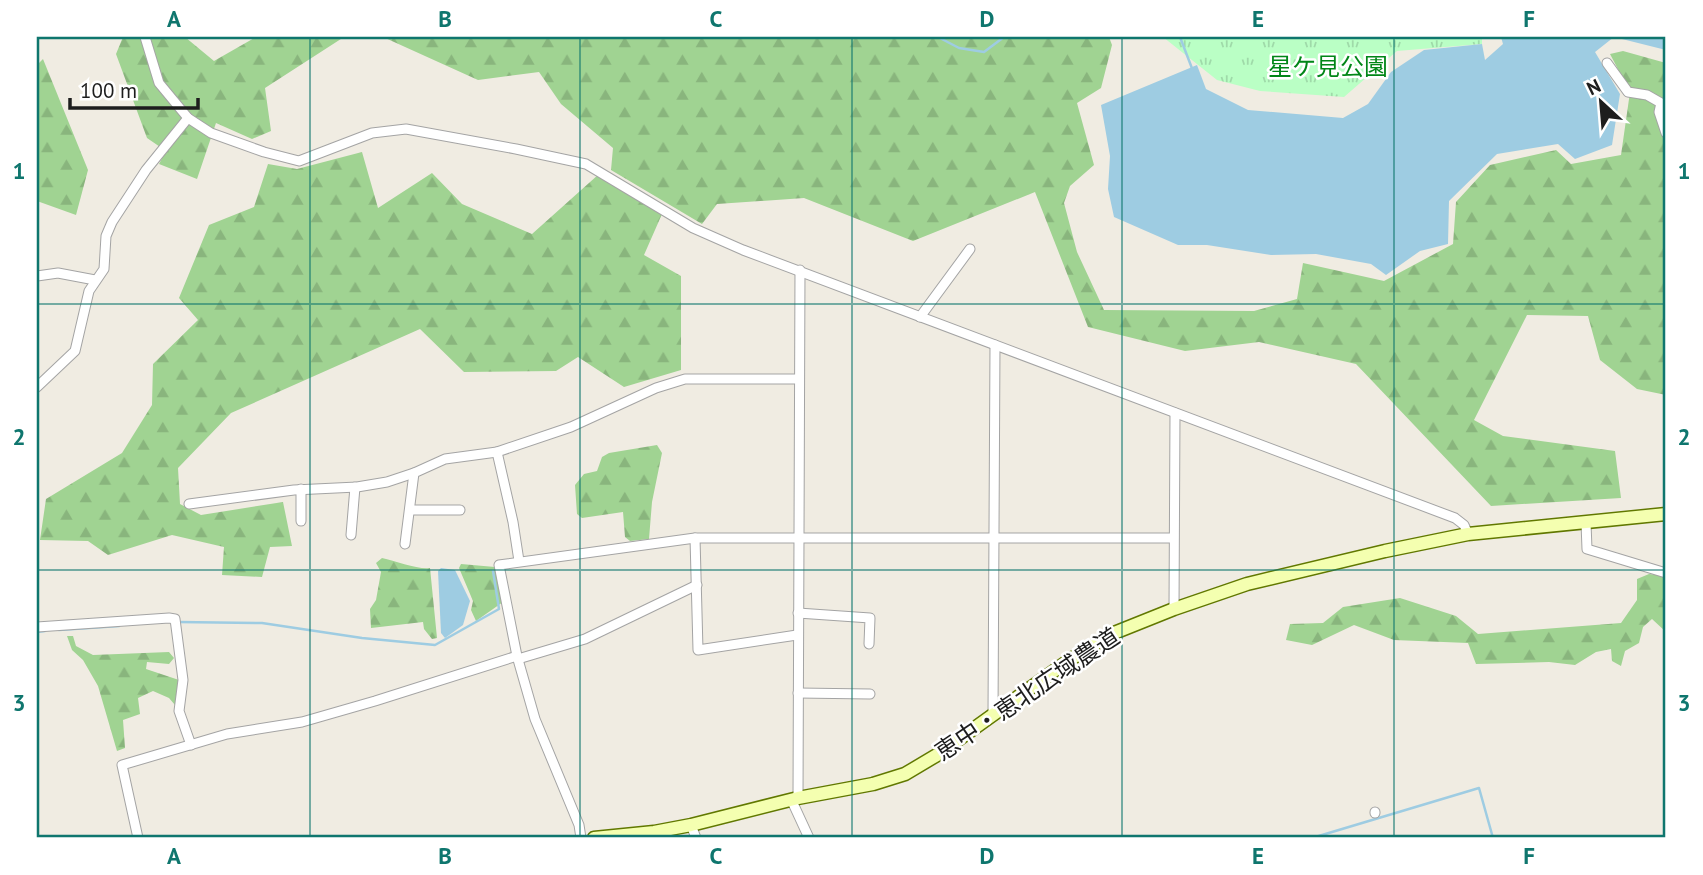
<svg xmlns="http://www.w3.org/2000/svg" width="1703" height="875" viewBox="0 0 1703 875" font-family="'PT Sans','Noto Sans JP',sans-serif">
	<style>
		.forest { fill: url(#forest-firs) }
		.park { fill: url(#park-tufts) }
		.water { fill: #9ecce2 }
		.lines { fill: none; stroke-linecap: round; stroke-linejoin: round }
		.stream { stroke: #9ecce2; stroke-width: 2.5 }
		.street-casing { stroke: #a4a4a4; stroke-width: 11 }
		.secondary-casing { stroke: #617800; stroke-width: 15 }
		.street { stroke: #fff; stroke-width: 9 }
		.secondary { stroke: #f4ffb0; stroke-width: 12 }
		.grid { fill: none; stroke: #0f766e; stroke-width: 2; stroke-opacity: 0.55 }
		.labels { text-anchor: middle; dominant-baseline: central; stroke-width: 5; stroke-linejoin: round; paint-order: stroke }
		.park-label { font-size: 24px; fill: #018617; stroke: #fff }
		.street-label { font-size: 24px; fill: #1d1d1d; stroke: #fff }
		.neatline { fill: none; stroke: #0f766e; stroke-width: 2.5 }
		.grid-label { font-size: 23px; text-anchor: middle; font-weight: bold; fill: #0f766e }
	</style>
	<defs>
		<pattern id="forest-firs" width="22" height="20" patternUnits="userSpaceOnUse" patternTransform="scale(1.75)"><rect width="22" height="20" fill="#a0d392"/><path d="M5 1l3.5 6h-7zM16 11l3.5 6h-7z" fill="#89b57d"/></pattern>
		<pattern id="park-tufts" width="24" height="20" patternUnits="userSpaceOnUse" patternTransform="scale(1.75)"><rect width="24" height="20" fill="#baffc5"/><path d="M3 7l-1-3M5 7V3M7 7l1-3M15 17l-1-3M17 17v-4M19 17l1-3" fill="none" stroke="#9fdaa9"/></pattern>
	</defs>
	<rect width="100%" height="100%" fill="#f0ece2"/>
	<g class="forest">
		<polygon points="123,37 185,37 214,61 256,37 344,37 265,88 271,131 252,139 216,123 197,179 159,164 166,151 147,138 116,54"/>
		<polygon points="383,37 1109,37 1112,45 1101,88 1077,103 1094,165 1070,186 1064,203 1077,252 1104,310 1254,311 1297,299 1303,263 1384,281 1453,244 1456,202 1490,165 1556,150 1571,164 1621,155 1630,92 1610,54 1623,51 1666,63 1666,395 1637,389 1600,360 1588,316 1527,315 1474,420 1503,436 1615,451 1621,498 1491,506 1356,364 1259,342 1185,351 1088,327 1035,192 913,241 804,198 717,204 702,224 611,170 613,148 561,104 539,72 478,80"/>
		<polygon points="43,59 88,170 76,215 37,201 37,65"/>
		<polygon points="362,152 378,208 432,173 462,204 532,234 599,174 662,214 644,255 681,276 681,370 624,387 578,357 556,371 464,372 420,329 231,413 178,468 180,504 201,515 283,502 292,546 270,547 262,577 222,575 224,547 172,535 108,555 88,541 40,540 46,499 122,453 152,405 153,364 198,320 179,298 209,225 254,207 268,164 297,169"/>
		<polygon points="657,445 662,453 652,502 649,539 630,541 625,537 623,512 582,518 577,514 575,485 584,474 597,471 602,457 609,453"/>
		<path d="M382,558C396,561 419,570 430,568L437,638L432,639L424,629L423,622L371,628L370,609L376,600L381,572L376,563Z"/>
		<polygon points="461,564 495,567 503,602 476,621 471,610 473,601 459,568"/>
		<polygon points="1649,574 1666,576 1666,632 1652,619 1643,627 1639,643 1625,651 1621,666 1612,661 1611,649 1596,652 1575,665 1549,662 1476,664 1468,643 1394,640 1354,625 1312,645 1286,640 1290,624 1323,623 1343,607 1400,598 1456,616 1478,634 1621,623 1637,600 1637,579"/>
		<polygon points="73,636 76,646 93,655 169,652 174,658 169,664 147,662 146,669 179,680 175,705 169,698 153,691 138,698 140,714 123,720 125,748 117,751 98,686 83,660 72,650 67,636"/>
	</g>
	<polygon class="park" points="1163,37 1482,37 1482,44 1397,51 1344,97 1260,91 1217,80"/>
	<g class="water">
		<polygon points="1501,37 1666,37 1666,50 1614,37 1595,52 1620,94 1612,145 1575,159 1558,144 1497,154 1449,201 1448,244 1420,251 1386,275 1371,264 1316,254 1271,255 1207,245 1178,245 1114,217 1108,189 1110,156 1101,105 1197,65 1206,89 1248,110 1343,118 1368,104 1391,72 1424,50 1482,44 1485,60 1503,44"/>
		<polygon points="441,568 455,570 470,601 463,625 445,638 441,633 438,571"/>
	</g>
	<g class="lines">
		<g class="stream">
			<polyline points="938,37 959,48 984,52 1004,37"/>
			<polyline points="1180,37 1193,71"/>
			<polyline points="178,622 262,623 362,638 435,645 499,609 493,571"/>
			<polyline points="59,630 119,626"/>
			<polyline points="37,632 45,631"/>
			<polyline points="1312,838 1479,788 1493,838"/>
		</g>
		<defs>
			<g id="street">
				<polyline points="145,37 159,83 188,118 211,133 264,152 299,161 372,133 406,129 516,149 586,164 693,228 743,250 1455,518 1464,525 1468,534"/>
				<polyline points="1607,63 1628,92 1647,95 1661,103 1659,112 1666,133"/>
				<polyline points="37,276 58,273 95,280"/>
				<polyline points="920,317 970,249"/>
				<polyline points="37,387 75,351 89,291 104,269 106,236 112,222 146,170 188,118"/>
				<polyline points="301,489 301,521"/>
				<polyline points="189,504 294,490 357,487 387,482 414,473"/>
				<polyline points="410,510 460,510"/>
				<polyline points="1586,523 1587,549 1666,573"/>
				<polyline points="351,535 355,487"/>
				<polyline points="695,538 698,650 797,635"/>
				<polyline points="405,544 414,473 445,459 497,452"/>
				<polyline points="519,561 513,522 497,452 571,427 656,388 685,379 798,379"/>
				<polyline points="1174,609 1175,413"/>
				<polyline points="798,613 870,618 869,644"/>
				<polyline points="37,627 169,618 175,619 183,680 179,711 191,745"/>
				<polyline points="518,659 585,639 697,585"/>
				<polyline points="798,693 870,694"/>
				<polyline points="993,715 995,345"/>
				<polyline points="798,798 800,270"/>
				<polyline points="791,799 809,838"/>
				<polyline points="1375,812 1375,813"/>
				<polyline points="691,825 696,838"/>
				<polyline points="138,838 122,765 227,734 302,722 375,701 517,656"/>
				<polyline points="581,838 579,825 535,719 517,656 499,565 695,538 1173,538"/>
			</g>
			<polyline id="secondary" points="594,838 654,832 691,825 798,798 873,784 905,774 937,755 1068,661 1109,635 1174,609 1247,584 1385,551 1468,534 1666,514"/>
		</defs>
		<use href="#street" class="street-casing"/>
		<use href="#secondary" class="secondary-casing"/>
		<use href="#street" class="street"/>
		<use href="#secondary" class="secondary"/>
	</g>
	<path class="grid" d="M310,37V838M580,37V838M852,37V838M1122,37V838M1394,37V838M37,304H1666M37,570H1666"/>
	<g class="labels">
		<g class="park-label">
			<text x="1328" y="66">星ケ見公園</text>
		</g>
		<g class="street-label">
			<text transform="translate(1027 694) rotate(-34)">恵中・恵北広域農道</text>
		</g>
	</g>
	<rect width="1703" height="875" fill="none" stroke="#ffffff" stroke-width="77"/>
	<g transform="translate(1601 102) rotate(334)" stroke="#ffffff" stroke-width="5" paint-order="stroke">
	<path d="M0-5L12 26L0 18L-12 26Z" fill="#1d1d1d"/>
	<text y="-10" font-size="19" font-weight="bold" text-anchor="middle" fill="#1d1d1d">N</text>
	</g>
	<path d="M70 98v10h128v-10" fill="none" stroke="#1d1d1d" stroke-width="3.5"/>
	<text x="80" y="98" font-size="21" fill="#1d1d1d" stroke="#ffffff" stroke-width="5" paint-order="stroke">100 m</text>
	<rect x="38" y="38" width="1626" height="798" class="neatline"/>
	<g class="grid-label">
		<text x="174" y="27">A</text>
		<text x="445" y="27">B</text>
		<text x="716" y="27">C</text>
		<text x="987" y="27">D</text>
		<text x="1258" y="27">E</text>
		<text x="1529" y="27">F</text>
		<text x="19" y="179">1</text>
		<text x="1684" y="179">1</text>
		<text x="19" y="445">2</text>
		<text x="1684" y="445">2</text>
		<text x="19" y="711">3</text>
		<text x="1684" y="711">3</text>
		<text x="174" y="864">A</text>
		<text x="445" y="864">B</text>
		<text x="716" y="864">C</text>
		<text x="987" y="864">D</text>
		<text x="1258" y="864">E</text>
		<text x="1529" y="864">F</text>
	</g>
</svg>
